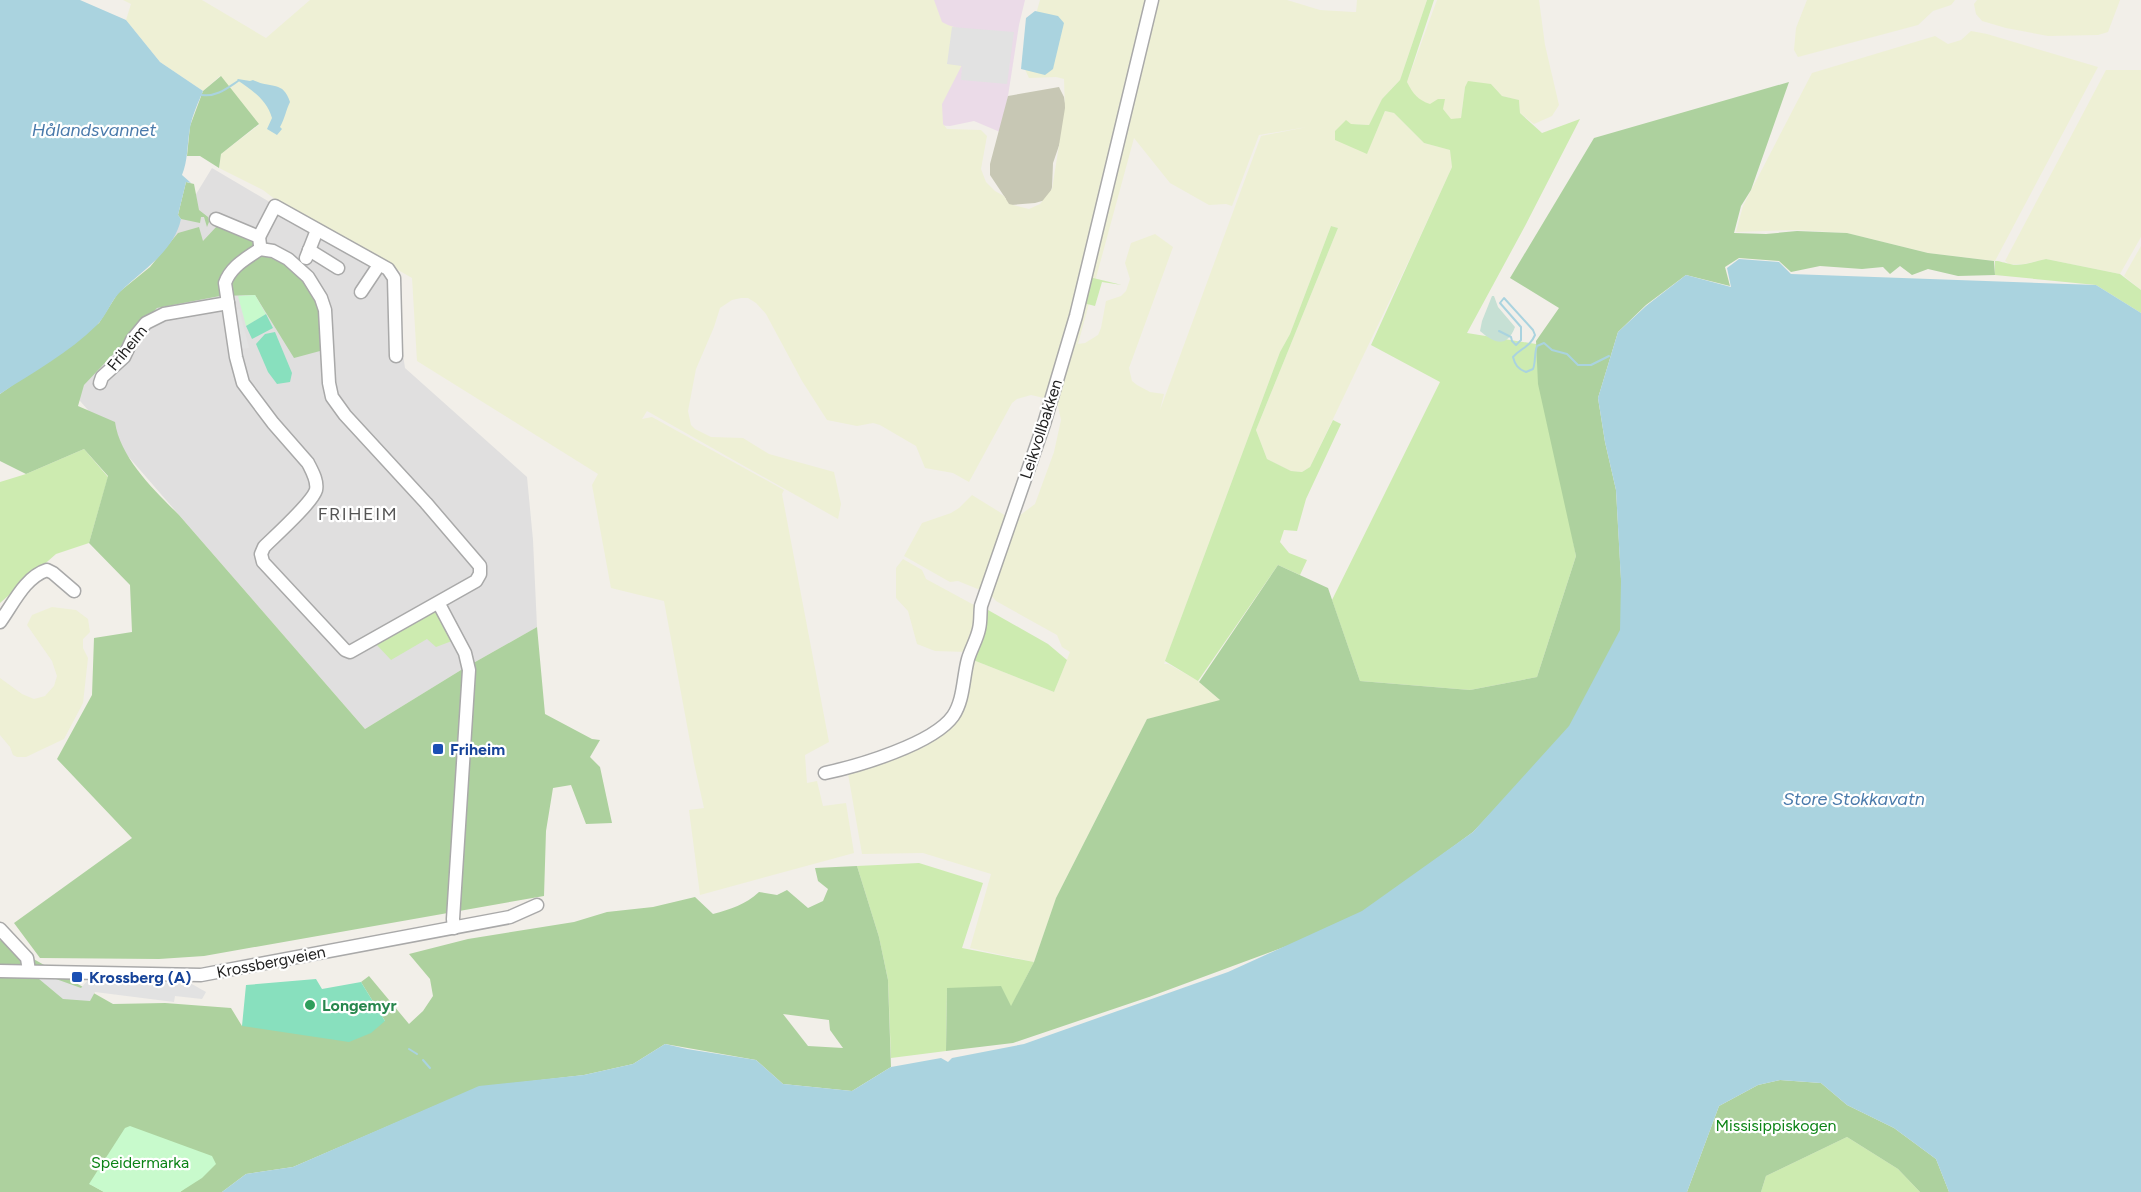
<svg xmlns="http://www.w3.org/2000/svg" width="2141" height="1192" viewBox="0 0 2141 1192" font-family="Figtree,sans-serif">
	<style>
		.residential { fill: #e0dfdf }
		.industrial { fill: #ebdbe8 }
		.construction { fill: #c7c7b4 }
		.farmland { fill: #eef0d5; fill-rule: evenodd }
		.grass { fill: #cdebb0 }
		.forest { fill: #add19e; fill-rule: evenodd }
		.wetland { fill: #c6e0d4 }
		.park { fill: #c8facc }
		.pitch { fill: #88e0be }
		.parking { fill: #e2e2e2 }
		.water { fill: #aad3df }
		.lines { fill: none; stroke-linecap: round; stroke-linejoin: round }
		.stream { stroke: #aad3df; stroke-width: 2 }
		.minor-casing { stroke: #a9a9a9; stroke-width: 15 }
		.minor { stroke: #fff; stroke-width: 12 }
		.transit-dot { fill: #1a4fb4; stroke: #fff; stroke-width: 2 }
		.leisure-dot { fill: #2e9e5b; stroke: #fff; stroke-width: 2 }
		.labels { text-anchor: middle; dominant-baseline: central; stroke-width: 4.5; stroke-linejoin: round; paint-order: stroke }
		.street-label { font-size: 16px; fill: #222; stroke: #fff }
		.transit-label { font-size: 16px; font-weight: bold; fill: #164399; stroke: #fff; text-anchor: start }
		.leisure-label { font-size: 16px; font-weight: bold; fill: #27864d; stroke: #fff; text-anchor: start }
		.park-label { font-size: 16px; fill: #0c8416; stroke: #fff }
		.water-label { font-size: 18px; font-style: italic; fill: #4a7aab; stroke: #fff }
		.neighbourhood-label { font-size: 18px; letter-spacing: 1.5px; fill: #555; stroke: #fff }
	</style>
	<rect width="100%" height="100%" fill="#f2efe9"/>
	<polygon class="residential" points="212,168 391,274 405,368 527,477 533,540 537,627 461,670 365,729 74,394"/>
	<polygon class="industrial" points="897,0 1025,0 1019,25 1008,96 1000,132 974,121 950,126 921,124"/>
	<polygon class="construction" points="1059,87 1064,97 1067,116 1063,134 1053,163 1052,187 1049,199 1035,203 1011,205 1005,210 1006,199 990,175 990,164 1008,96"/>
	<g class="farmland">
		<path d="M123,0H202L266,38L310,0H934L942,22L948,25L966,31L963,63L942,104L943,124L947,129L981,130L987,136L981,169L986,182L995,191L1004,196L1009,204L1029,209L1040,204L1052,189L1065,108L1064,79L1056,77L1029,78L1022,63L1040,0H1287L1320,10L1353,12H1356L1357,0H1427L1400,80L1382,99L1369,125L1351,124L1367,153L1385,111L1394,113L1424,143L1451,150L1452,167L1413,252L1310,467L1302,472L1291,471L1267,459L1256,430L1338,228L1331,226L1290,334L1280,352L1164,664H1168L1197,680L1221,701L1147,719L1056,898L1034,962L970,948L991,874L923,853L862,854L847,768L907,746L953,716L968,658L1054,692L1070,652L1062,647L1057,635L996,601L990,594L958,581L950,582L904,556L922,523L951,513L959,508L972,495L1006,516H1019L1035,504L1054,452L1061,420L1058,406L1053,401L1044,398L1031,395L1017,399L1012,403L969,482L953,473L925,468L916,446L880,425L873,423L857,426L827,420L802,381L766,314L756,303L748,298H741L732,300L720,308L714,327L696,369L688,411L691,425L695,429L711,437L743,438L769,454L834,472L841,504L838,519L647,411L642,419L652,417L784,490L782,494L829,742L805,755L807,783L817,781L823,806L846,803L854,853L700,895L689,810L704,808L694,763L664,601L611,588L592,485L598,474L417,361L412,278L276,200L263,190L219,168L221,154L259,125L220,76L203,91L160,62L126,20L131,4ZM1307,127L1261,136L1160,410L1164,394L1150,392L1137,385L1132,381L1129,368L1173,247L1155,234L1131,243L1125,263L1130,279L1126,291L1121,296L1106,301L1101,328L1098,335L1085,343L1078,344L1134,138L1170,183L1209,205L1226,204L1232,206L1259,135Z"/>
		<polygon points="1437,0 1539,0 1545,45 1559,105 1552,116 1534,124 1520,113 1519,100 1502,96 1491,84 1465,87 1461,118 1451,120 1443,109 1420,101 1411,91 1407,82"/>
		<polygon points="1807,0 1955,0 1951,5 1933,11 1918,25 1798,57 1794,50 1796,28"/>
		<polygon points="1977,0 2120,0 2108,32 2098,35 2048,36 2006,28 1982,21 1976,14 1974,4"/>
		<polygon points="1971,31 1987,34 2098,67 1995,261 1928,253 1847,233 1797,230 1736,232 1743,206 1812,73 1935,36 1948,44 1961,40"/>
		<polygon points="2106,70 2141,70 2141,237 2120,274 2046,259 2024,264 2009,264 2005,261"/>
		<polygon points="2141,246 2141,290 2124,276"/>
		<polygon points="903,559 922,570 926,579 974,605 981,606 967,652 935,651 917,644 908,611 896,598 896,568"/>
		<polygon points="52,607 76,610 88,619 90,632 83,639 83,648 88,658 83,703 64,739 26,757 17,757 13,755 10,747 0,735 0,678 22,694 34,699 45,696 54,686 57,676 52,661 27,625 32,615"/>
	</g>
	<g class="grass">
		<polygon points="1146,0 1152,0 1085,276 1122,285 1102,282 1095,306 1079,302 1074,317 1070,315"/>
		<path d="M1427,0H1434L1407,82C1413,94 1418,100 1430,104L1438,99H1445L1443,109L1451,119L1461,118L1465,87L1468,81L1491,84L1502,96L1519,100L1520,113L1542,133L1580,119L1525,226L1467,333L1536,344L1576,556L1537,677L1470,690L1360,681L1332,600L1440,382L1371,345L1452,167L1450,150L1424,143L1394,113L1385,111L1367,154L1335,140V131L1346,120L1351,124L1369,125L1382,99L1400,80Z"/>
		<polygon points="1331,226 1338,228 1256,430 1267,459 1291,471 1302,472 1310,467 1333,420 1341,424 1306,499 1297,531 1284,530 1280,542 1289,553 1307,560 1300,575 1278,565 1198,681 1165,661 1280,352 1290,334"/>
		<path d="M2046,259L2120,274L2141,290V313L2096,285L1995,275V261C2001,261 2004,263 2010,264C2021,267 2036,261 2046,259Z"/>
		<polygon points="84,449 108,477 89,543 56,554 0,603 0,482 26,474"/>
		<polygon points="981,606 1048,644 1067,660 1054,692 968,658"/>
		<polygon points="435,612 440,615 452,641 436,647 427,639 391,660 375,643 430,613"/>
		<polygon points="919,863 983,883 962,948 1034,962 1011,1007 947,988 946,1051 891,1058 888,980 879,937 857,866"/>
		<polygon points="1847,1137 1898,1169 1920,1192 1761,1192 1766,1176"/>
	</g>
	<g class="forest">
		<polygon points="221,76 259,124 221,154 219,168 200,156 187,156 190,126 203,91"/>
		<polygon points="1789,82 1751,190 1741,206 1734,233 1766,234 1797,231 1847,233 1928,253 1994,261 1995,275 1958,276 1928,269 1912,275 1900,266 1890,274 1883,267 1862,269 1820,266 1791,272 1779,261 1739,258 1725,267 1730,286 1686,275 1646,305 1618,332 1598,398 1605,442 1616,490 1624,632 1571,729 1473,832 1356,918 1303,940 1149,997 1013,1043 946,1051 947,988 1001,986 1011,1006 1034,962 1056,898 1147,719 1220,700 1199,682 1278,565 1328,588 1360,681 1470,690 1537,677 1576,556 1538,384 1536,341 1559,308 1510,278 1594,138"/>
		<polygon points="186,182 194,184 199,210 208,217 209,222 207,227 204,217 201,217 200,223 181,219 178,215"/>
		<path d="M217,226L254,242L263,254L297,271L320,309V351L294,358L255,295L220,296L157,308L84,385L78,406L115,422C120,458 155,491 179,515L365,729L461,670L537,627L545,714L592,739L600,740L590,757L600,767L612,823L586,824L571,785L553,788L546,831L544,896L204,956L159,959L40,958L14,923L132,838L57,759L92,695L94,638L132,632L130,585L89,543L108,476L84,449L26,474L0,461V394L99,323L118,293L150,267L178,233L199,227L203,241Z"/>
		<path d="M857,866L879,937L888,980L891,1067L852,1091L783,1084L756,1060L665,1044L633,1064L584,1075L479,1087L293,1167L246,1174L222,1192H180L185,1188L90,1184L104,1192H0V940L113,1004L165,1003L231,1008L242,1026L385,1021L361,982L369,976L409,1024L423,1011L433,996L430,979L409,954L468,939L574,922L607,912L653,907L695,897L713,914C731,909 745,905 759,892L777,895L787,890L808,908L823,901L828,889L818,881L815,868ZM783,1014L829,1020L830,1030L843,1048L808,1046Z"/>
		<polygon points="1780,1080 1821,1083 1847,1105 1894,1128 1936,1159 1949,1192 1920,1192 1898,1169 1847,1137 1766,1176 1761,1192 1687,1192 1719,1106 1758,1085"/>
	</g>
	<path class="wetland" d="M1492,296H1494L1498,307L1515,327C1507,348 1495,344 1480,331L1482,321Z"/>
	<g class="park">
		<polygon points="255,295 266,314 246,326 238,296"/>
		<polygon points="130,1126 212,1156 216,1164 202,1178 180,1192 104,1192 89,1184 125,1128"/>
	</g>
	<g class="pitch">
		<polygon points="266,314 273,328 252,339 246,326"/>
		<polygon points="275,332 292,373 290,382 277,384 268,372 256,344 265,334"/>
		<polygon points="316,979 322,989 361,982 385,1021 371,1033 349,1042 242,1026 246,985"/>
	</g>
	<g class="parking">
		<polygon points="952,27 1014,32 1007,84 961,80 962,66 947,64"/>
		<polygon points="239,309 249,348 238,349 233,310"/>
		<polygon points="39,979 56,979 81,988 89,979 175,981 190,983 206,992 202,999 175,996 174,1002 95,992 90,1001 63,999"/>
	</g>
	<g class="water">
		<path d="M0,0H80L126,20L160,62L203,91C198,103 192,116 190,128C187,144 188,161 182,175L191,183L186,182L178,215L181,219C174,251 144,269 121,291C111,300 107,315 97,325C69,353 33,372 0,394Z"/>
		<polygon points="1035,11 1058,16 1064,23 1053,69 1045,75 1021,69 1026,18"/>
		<path d="M238,79L250,81L253,80C271,89 283,80 290,102C286,110 285,118 280,127L282,129L277,135L267,129L272,118C267,100 252,90 237,80Z"/>
		<polygon points="1739,259 1779,262 1791,274 2096,285 2141,313 2141,1192 1949,1192 1936,1159 1894,1128 1847,1105 1821,1083 1780,1080 1758,1085 1719,1106 1687,1192 222,1192 246,1174 293,1167 479,1086 584,1075 633,1064 665,1044 687,1049 756,1060 783,1084 852,1091 891,1067 941,1058 948,1062 952,1058 1024,1044 1228,972 1362,911 1473,832 1569,726 1620,630 1621,581 1616,490 1605,442 1598,398 1618,332 1646,306 1686,275 1731,287 1727,268"/>
	</g>
	<g class="lines">
		<g class="stream">
			<path d="M202,95C216,97 226,89 238,81"/>
			<path d="M1499,331L1511,337L1512,341L1516,345L1521,340V327L1500,303L1504,298L1533,330L1535,335C1530,347 1521,348 1513,357C1515,365 1518,369 1526,372L1533,369C1536,361 1534,354 1537,346L1544,343L1552,350L1567,354L1578,365H1591L1609,356"/>
			<polyline points="409,1049 417,1054"/>
			<polyline points="423,1060 430,1068"/>
		</g>
		<defs>
			<g id="minor">
				<polyline points="216,219 259,237 260,245"/>
				<polyline points="259,237 275,206 388,269 394,278 396,356"/>
				<path d="M260,249L273,251L288,259L308,277L321,298L325,310L329,383L332,397L345,415L426,503L480,566V574L476,581L350,652L345,650L263,562L261,554L264,547C275,536 312,503 316,490C318,481 312,471 308,463L273,423L243,383L236,357L225,283C231,266 246,259 260,249Z"/>
				<polyline points="309,250 338,268"/>
				<polyline points="306,258 317,230"/>
				<polyline points="361,292 379,265"/>
				<polyline points="100,383 102,377 124,357 132,340 146,323 164,314 228,303"/>
				<polyline points="439,604 465,653 469,670 453,919 454,928"/>
				<path d="M0,622C13,604 25,577 47,570L53,573L74,591"/>
				<path d="M825,773C858,766 933,744 953,716C964,700 963,677 968,659C971,649 977,639 979,629C981,621 980,613 981,606L1044,424L1076,316L1152,0"/>
				<polyline points="0,929 27,958 29,971"/>
				<polyline points="0,971 201,975 510,917 537,905"/>
			</g>
		</defs>
		<use href="#minor" class="minor-casing"/>
		<use href="#minor" class="minor"/>
	</g>
	<g class="transit-dot">
		<rect x="432" y="743" width="12" height="12" rx="3"/>
		<rect x="71" y="971" width="12" height="12" rx="3"/>
	</g>
	<circle class="leisure-dot" cx="310" cy="1005" r="6"/>
	<g class="labels">
		<g class="street-label">
			<text transform="translate(127 348) rotate(-51)">Friheim</text>
			<text transform="translate(1041 429) rotate(-72)">Leikvollbakken</text>
			<text transform="translate(271 962) rotate(-11)">Krossbergveien</text>
		</g>
		<g class="transit-label">
			<text x="450" y="749">Friheim</text>
			<text x="89" y="977">Krossberg (A)</text>
		</g>
		<g class="leisure-label">
			<text x="322" y="1005">Longemyr</text>
		</g>
		<g class="park-label">
			<text x="1776" y="1125">Missisippiskogen</text>
			<text x="140" y="1162">Speidermarka</text>
		</g>
		<g class="water-label">
			<text x="94" y="130">Hålandsvannet</text>
			<text x="1854" y="799">Store Stokkavatn</text>
		</g>
		<g class="neighbourhood-label">
			<text x="358" y="514">FRIHEIM</text>
		</g>
	</g>
</svg>
